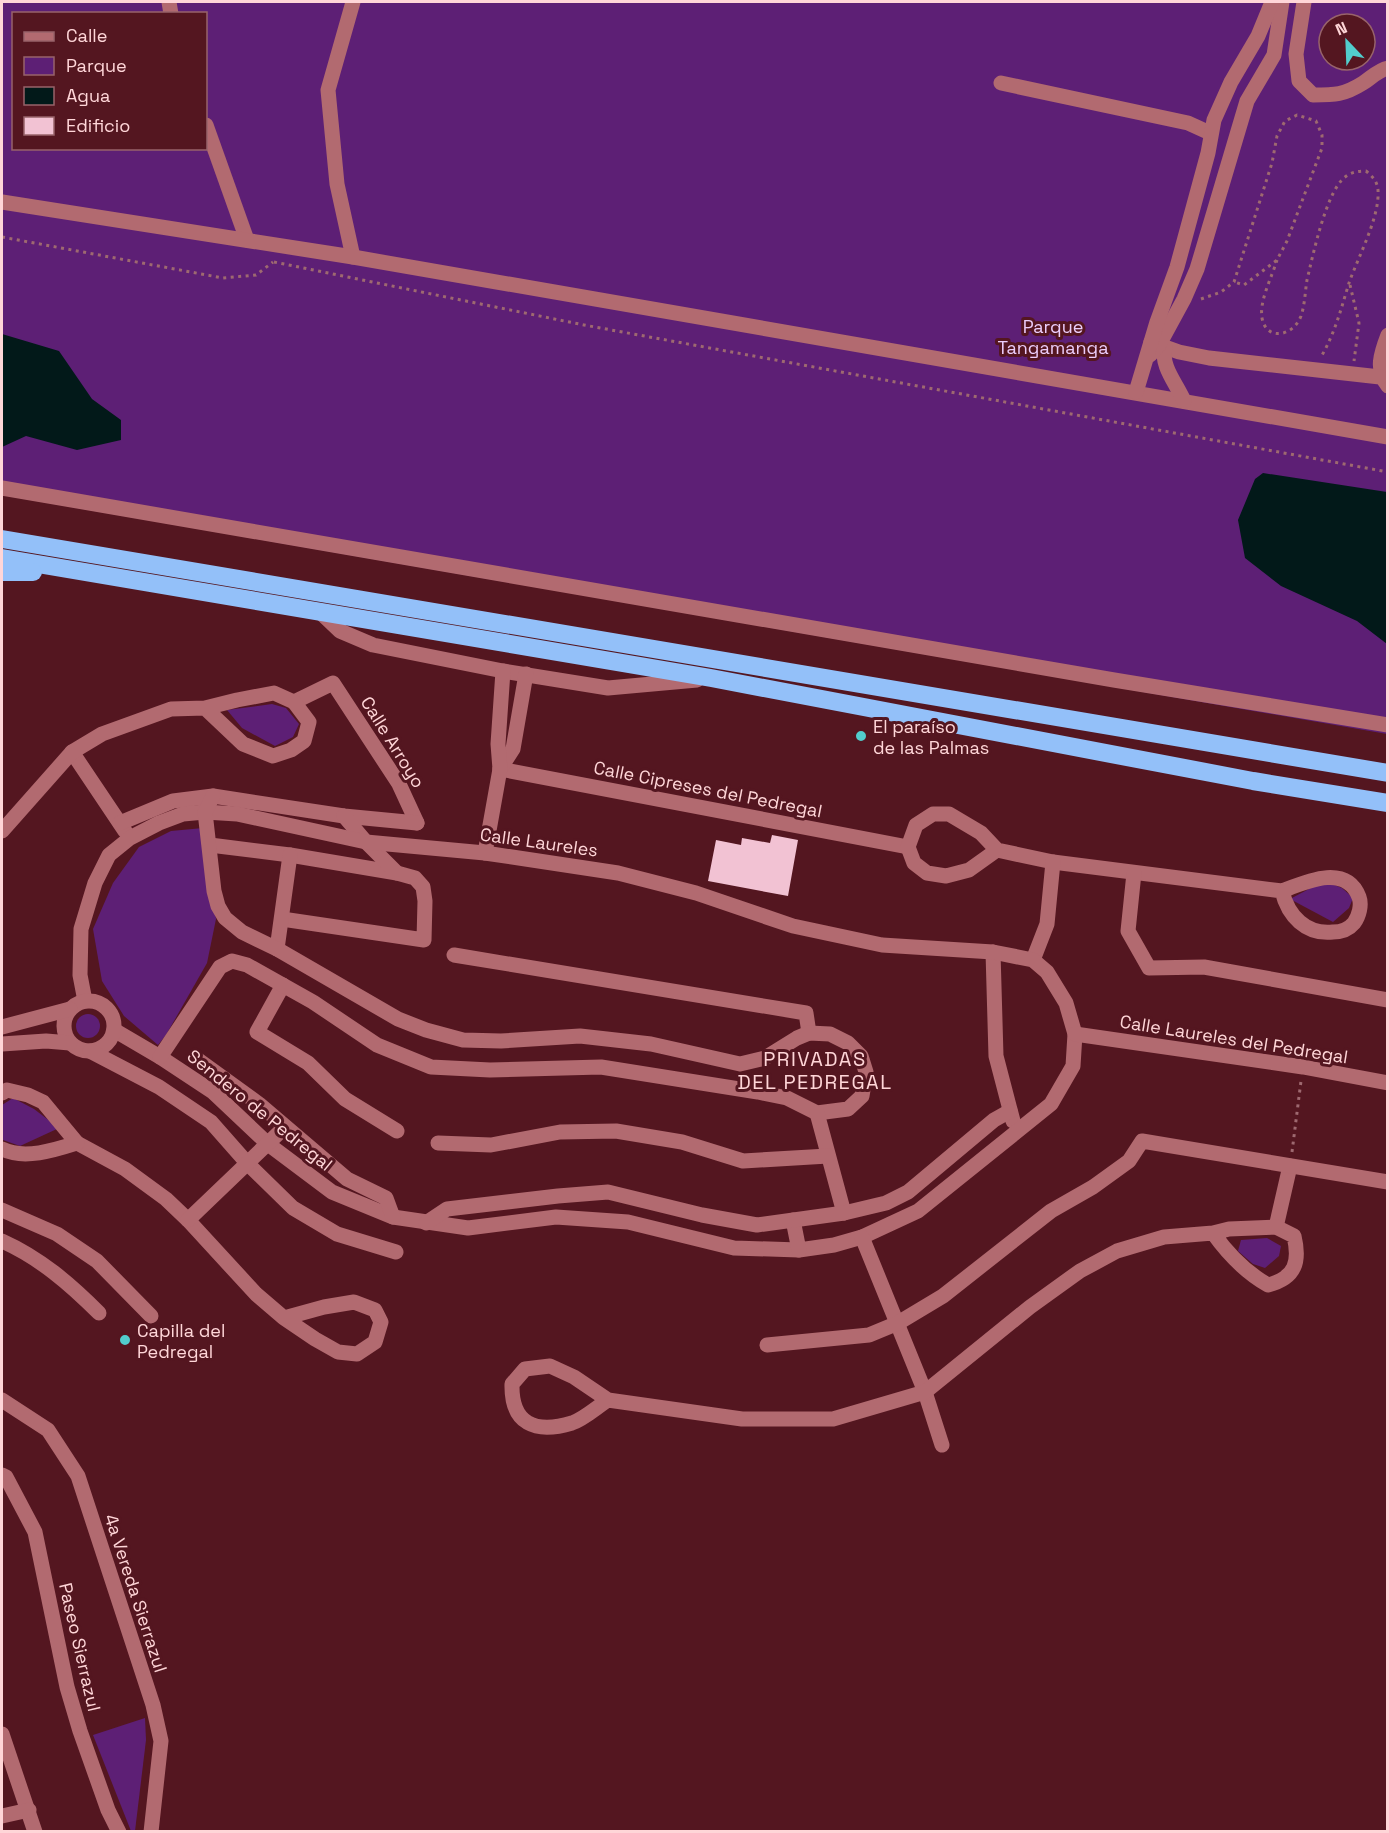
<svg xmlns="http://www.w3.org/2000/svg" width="1389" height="1833" viewBox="0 0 1389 1833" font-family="'Space Grotesk',sans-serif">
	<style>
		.green { fill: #5d1f75; fill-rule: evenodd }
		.water { fill: #021919 }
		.building { fill: #f2c2d3 }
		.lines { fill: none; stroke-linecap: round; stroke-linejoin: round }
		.path { stroke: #9e6970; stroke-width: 3; stroke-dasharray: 3 4.5; stroke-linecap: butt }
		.minor { stroke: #b26a70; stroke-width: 15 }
		.highway { stroke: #93c0f9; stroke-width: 18 }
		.poi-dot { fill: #52cdcd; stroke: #541620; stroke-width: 2 }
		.labels { text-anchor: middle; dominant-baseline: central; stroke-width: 6; stroke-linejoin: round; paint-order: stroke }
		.park-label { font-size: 18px; fill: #eccdfb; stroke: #541620 }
		.poi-label { font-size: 18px; fill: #ffd6d8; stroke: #541620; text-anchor: start }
		.street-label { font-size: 18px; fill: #ffd6d8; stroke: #541620 }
		.neighbourhood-label { font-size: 20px; letter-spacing: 1.5px; fill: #ffd6d8; stroke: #541620 }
	</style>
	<rect width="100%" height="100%" fill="#541620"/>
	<g class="green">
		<path d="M2,2H1387V734L2,495ZM14,14H206V148H14ZM1329,24H1365V60H1329Z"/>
		<polygon points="272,704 286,708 299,724 293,737 275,746 242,728 227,710"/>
		<polygon points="203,828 216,919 207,963 166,1035 158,1045 124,1016 102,981 93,929 113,883 139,847 171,831"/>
		<polygon points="1324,881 1342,888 1353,898 1349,908 1333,922 1290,899"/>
		<circle cx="88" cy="1026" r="12"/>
		<polygon points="13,1098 34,1109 59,1128 20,1146 3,1140 2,1105"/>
		<polygon points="1267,1238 1281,1246 1279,1256 1265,1268 1253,1264 1238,1251 1241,1240"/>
		<polygon points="145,1718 146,1740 135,1831 131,1831 93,1735"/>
	</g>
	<g class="water">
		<polygon points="2,334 59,351 92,399 121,420 121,440 77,450 26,436 2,447"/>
		<polygon points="1263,473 1387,492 1387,644 1357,621 1281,586 1245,558 1238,520 1255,479"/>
	</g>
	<polygon class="building" points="772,835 798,840 788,896 708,881 716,840 741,845 742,838 770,843"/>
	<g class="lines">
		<g class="path">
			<polyline points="2,237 223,278 256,275 273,262"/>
			<path d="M1277,260C1272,277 1259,301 1262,318C1266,341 1293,337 1301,316C1305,304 1305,292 1307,280C1313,255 1326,192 1345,177C1351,172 1358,171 1366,171C1373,177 1377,181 1378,190C1380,217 1358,257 1349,283C1341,309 1335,333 1321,357"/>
			<polyline points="274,262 584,325 1388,472"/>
			<polyline points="1350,285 1359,323 1354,361"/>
			<polyline points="1201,299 1221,292 1234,282 1272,163 1277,136 1285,121 1297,115 1316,121 1322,135 1322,148 1287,241 1277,260 1244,285 1234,282"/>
			<polyline points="1292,1152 1301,1081"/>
		</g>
		<g class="minor">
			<polyline points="169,2 171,14"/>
			<polyline points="353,2 328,90 337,184 353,257"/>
			<path d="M1304,2L1296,54L1299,81L1313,95C1335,95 1344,95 1363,83C1371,78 1378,70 1388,68"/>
			<polyline points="1001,83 1188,123 1210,133"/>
			<polyline points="206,125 247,240"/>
			<polyline points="2,202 353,257 1388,437"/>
			<path d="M1388,335C1381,353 1375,370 1388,386"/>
			<polyline points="1151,342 1179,352 1209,358 1380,377"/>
			<path d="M1165,347C1160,366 1177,384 1184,401"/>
			<polyline points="1150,355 1159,345 1184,299 1197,269 1247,101 1274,55 1282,2"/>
			<polyline points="1136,392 1157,322 1177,267 1208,153 1214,120 1231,82 1258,36 1272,2"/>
			<polyline points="2,488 1114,680 1388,725"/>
			<polyline points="319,611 340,631 373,645 503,671 608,688 697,680"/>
			<polyline points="294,702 333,683 399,784 417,823"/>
			<polyline points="72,752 125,831"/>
			<polyline points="500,769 908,847"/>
			<polyline points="500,769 513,749 526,674"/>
			<polyline points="120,823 173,801 213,796 344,816 417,823"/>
			<polyline points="2,831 72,752 102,734 171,709 205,708 237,700 274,693 294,702 309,722 304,741 291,750 273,756 243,744 205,708"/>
			<polyline points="210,845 290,855 397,873"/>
			<path d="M997,850L969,870L946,876L927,873L914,863L908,847L916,825L933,814H949L981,833L997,850L1053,862L1282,891C1305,882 1346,863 1359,897C1362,905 1359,916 1354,923C1349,929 1341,932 1333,932C1306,935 1288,916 1282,891"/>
			<polyline points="485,853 500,769 498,744 503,671"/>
			<polyline points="1134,873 1128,931 1149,968 1204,967 1388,1000"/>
			<polyline points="282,919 424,940 425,901 423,887 415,878 397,873 366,842 344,816"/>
			<polyline points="277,949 290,855"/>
			<polyline points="993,952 996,1056 1013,1121"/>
			<polyline points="454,955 806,1013 809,1033"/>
			<polyline points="1033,960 1047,924 1053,862"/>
			<polyline points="283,985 257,1032 308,1063 345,1099 397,1131"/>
			<polyline points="85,1001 80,975 81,929 95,883 109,855 130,838 159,823 183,814 205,812 237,814 366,842 485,853 618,873 696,893 793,926 882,945 993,952 1033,960 1047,972 1066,1003 1075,1034 1073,1066 1051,1104 918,1211 862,1237 834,1245 799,1250 734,1248 628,1222 556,1217 468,1228 393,1217 332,1192 268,1144 213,1092 160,1057 114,1030"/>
			<circle cx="89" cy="1026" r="25"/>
			<polyline points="2,1027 70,1009"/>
			<polyline points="1075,1034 1303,1067 1388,1083"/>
			<polyline points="2,1044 46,1041 70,1043"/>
			<polyline points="90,1051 159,1087 211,1122 248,1164 293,1208 337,1234 396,1252"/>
			<polyline points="160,1057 220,967 232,961 247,965 313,1002 377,1045 431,1067 490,1070 601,1067 758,1092 787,1098 817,1113 848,1109 862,1096 866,1072 861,1056 848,1043 830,1034 809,1033 797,1038 765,1058 740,1064 651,1044 580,1036 501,1041 463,1040 426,1030 398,1019 277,949 242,932 225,918 218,906 214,891 205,812 213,796"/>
			<polyline points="197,1059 259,1104 347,1179 386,1198 393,1217"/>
			<polyline points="2,1093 7,1090 28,1095 43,1102 77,1143 125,1169 166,1199 188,1220 256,1294 284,1318 315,1339 338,1352 357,1354 375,1342 381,1322 375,1310 354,1302 324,1307 284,1318"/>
			<polyline points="817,1113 844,1213"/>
			<polyline points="438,1143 491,1145 560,1132 616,1131 682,1142 743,1161 828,1156"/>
			<path d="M2,1149C24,1160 55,1150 77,1143"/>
			<polyline points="2,1210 57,1234 97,1261 151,1316"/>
			<polyline points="188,1220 285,1127"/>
			<polyline points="793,1220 799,1250"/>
			<polyline points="426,1223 447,1209 558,1196 608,1192 702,1215 757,1225 844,1213 886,1203 908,1192 994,1120 1010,1111"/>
			<polyline points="1276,1227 1290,1166"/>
			<polyline points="862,1237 925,1392 942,1445"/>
			<path d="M2,1241C40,1258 70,1284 99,1313"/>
			<polyline points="767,1345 869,1335 898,1323 943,1296 1051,1211 1093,1187 1129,1161 1142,1141 1388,1182"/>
			<polyline points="2,1400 48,1430 78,1476 153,1705 161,1741 151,1832"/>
			<path d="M608,1400C597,1407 584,1419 572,1423C535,1434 511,1424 512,1384L525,1369L550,1366L574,1377L608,1400L742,1419H833L925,1392L1030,1307L1080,1271L1117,1251L1164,1237L1213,1233L1229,1229L1276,1227L1294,1236C1300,1261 1296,1278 1268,1285C1245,1272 1228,1254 1213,1233"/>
			<polyline points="2,1475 6,1477 35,1532 67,1687 80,1731 108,1810 119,1832"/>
			<polyline points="2,1734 35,1832"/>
			<polyline points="2,1816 29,1810"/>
		</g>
		<g class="highway">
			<polyline points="2,539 1388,773"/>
			<polyline points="2,558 711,678 1253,781 1388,803"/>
			<polyline points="2,572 33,572"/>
		</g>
	</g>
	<g class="poi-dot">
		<circle cx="861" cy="736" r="6"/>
		<circle cx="125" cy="1340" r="6"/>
	</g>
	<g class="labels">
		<g class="park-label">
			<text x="1053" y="326">Parque<tspan x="1053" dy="21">Tangamanga</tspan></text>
		</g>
		<g class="poi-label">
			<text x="873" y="726">El paraíso<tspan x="873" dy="21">de las Palmas</tspan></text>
			<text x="137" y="1330">Capilla del<tspan x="137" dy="21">Pedregal</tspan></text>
		</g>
		<g class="street-label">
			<text transform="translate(393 742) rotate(58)">Calle Arroyo</text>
			<text transform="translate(708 789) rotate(11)">Calle Cipreses del Pedregal</text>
			<text transform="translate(539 842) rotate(8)">Calle Laureles</text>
			<text transform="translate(1234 1039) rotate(9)">Calle Laureles del Pedregal</text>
			<text transform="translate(260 1110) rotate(39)">Sendero de Pedregal</text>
			<text transform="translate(136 1593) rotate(72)">4a Vereda Sierrazul</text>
			<text transform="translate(80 1647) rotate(77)">Paseo Sierrazul</text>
		</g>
		<g class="neighbourhood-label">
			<text x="815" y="1059">PRIVADAS<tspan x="815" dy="23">DEL PEDREGAL</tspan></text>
		</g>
	</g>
	<rect width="1389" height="1833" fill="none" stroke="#ffd6d8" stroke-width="6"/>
	<rect x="12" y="12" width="195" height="138" fill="#541620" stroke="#98636a" stroke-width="1.5"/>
	<rect x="24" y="32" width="30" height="9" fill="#b26a70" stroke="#98636a" stroke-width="1.5"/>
	<text x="66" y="42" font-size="18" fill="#ffd6d8">Calle</text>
	<rect x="24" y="57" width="30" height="18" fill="#5d1f75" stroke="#98636a" stroke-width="1.5"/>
	<text x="66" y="72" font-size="18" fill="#ffd6d8">Parque</text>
	<rect x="24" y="87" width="30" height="18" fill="#021919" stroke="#98636a" stroke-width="1.5"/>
	<text x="66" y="102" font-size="18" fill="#ffd6d8">Agua</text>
	<rect x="24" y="117" width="30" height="18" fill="#f2c2d3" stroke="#98636a" stroke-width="1.5"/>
	<text x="66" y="132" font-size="18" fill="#ffd6d8">Edificio</text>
	<g transform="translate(1347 42) rotate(337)"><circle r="28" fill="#541620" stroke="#98636a" stroke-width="1.5"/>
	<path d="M0-4.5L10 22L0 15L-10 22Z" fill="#52cdcd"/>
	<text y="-9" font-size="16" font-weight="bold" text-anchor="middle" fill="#ffd6d8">N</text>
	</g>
</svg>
